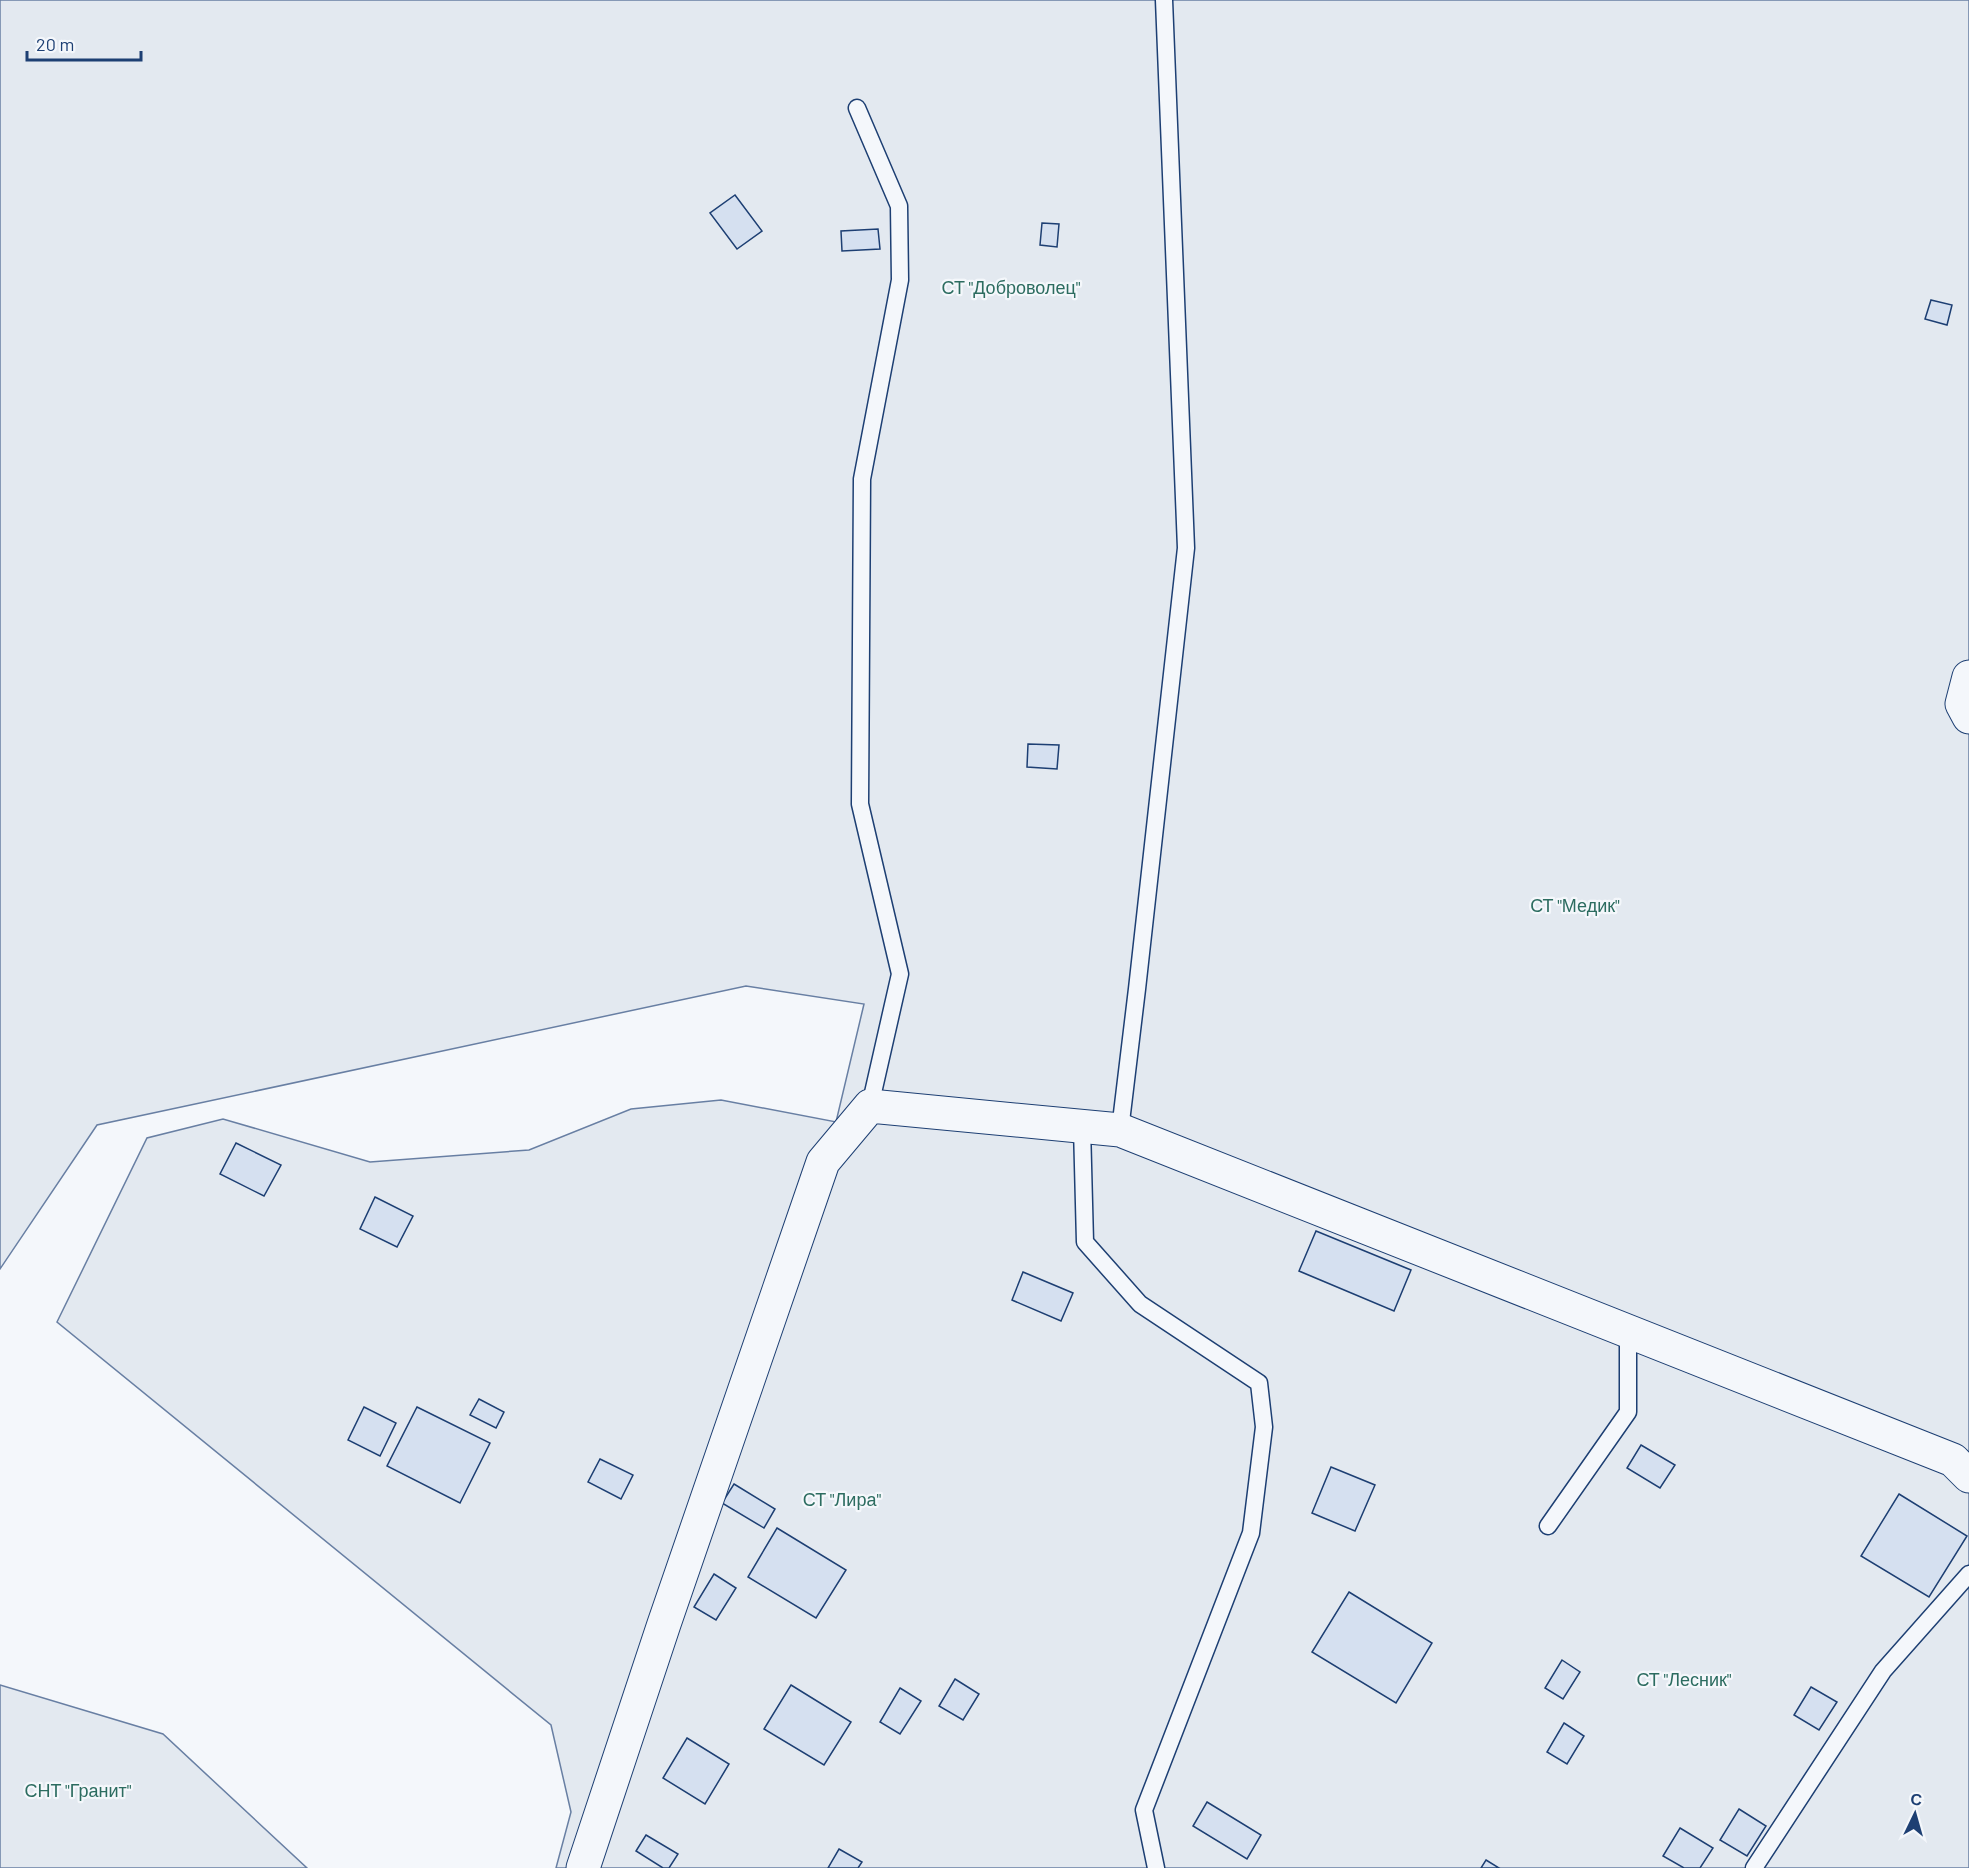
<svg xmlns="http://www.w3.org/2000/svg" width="1969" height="1868" viewBox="0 0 1969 1868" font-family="Barlow,sans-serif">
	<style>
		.green { fill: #e3e9f0; stroke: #687fa3; stroke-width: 1.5 }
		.building { fill: #d5e0f0; stroke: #1d3f73; stroke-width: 1.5 }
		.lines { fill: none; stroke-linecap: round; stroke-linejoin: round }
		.service-casing { stroke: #1d3f73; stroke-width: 19 }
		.minor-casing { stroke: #1d3f73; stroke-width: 35 }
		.service { stroke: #f4f7fb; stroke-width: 16 }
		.minor { stroke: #f4f7fb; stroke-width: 33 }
		.labels { text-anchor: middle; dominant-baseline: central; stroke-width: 4.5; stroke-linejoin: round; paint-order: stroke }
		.park-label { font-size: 18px; fill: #2c6c60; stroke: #f4f7fb }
	</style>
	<rect width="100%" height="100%" fill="#f4f7fb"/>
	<g class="green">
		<polygon points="0,0 1969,0 1969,1868 556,1868 571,1812 551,1725 57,1322 147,1138 223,1119 370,1162 529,1150 631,1109 721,1100 836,1122 864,1004 746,986 97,1125 0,1269"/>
		<polygon points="0,1685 163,1734 307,1868 0,1868"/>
	</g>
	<g class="building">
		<polygon points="735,195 762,231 737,249 710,213"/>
		<polygon points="1042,223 1059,224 1057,247 1040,245"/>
		<polygon points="878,229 880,249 842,251 841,231"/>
		<polygon points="1931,300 1952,305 1947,325 1925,319"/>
		<polygon points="1028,744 1059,745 1057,769 1027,767"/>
		<polygon points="236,1143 281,1165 264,1196 220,1174"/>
		<polygon points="375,1197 413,1216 397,1247 360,1229"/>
		<polygon points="1316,1231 1411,1270 1394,1311 1299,1271"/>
		<polygon points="1023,1272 1073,1293 1061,1321 1012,1300"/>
		<polygon points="479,1399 504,1412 496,1428 470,1415"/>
		<polygon points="364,1407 396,1423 380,1456 348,1440"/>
		<polygon points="417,1407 490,1443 460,1503 387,1466"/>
		<polygon points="1641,1445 1675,1465 1660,1488 1627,1468"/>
		<polygon points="600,1459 633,1475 621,1499 588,1482"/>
		<polygon points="1331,1467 1375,1485 1355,1531 1312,1513"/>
		<polygon points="734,1484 775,1509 764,1528 722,1503"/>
		<polygon points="1899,1494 1967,1536 1929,1597 1861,1556"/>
		<polygon points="777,1528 846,1570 816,1618 748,1577"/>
		<polygon points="714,1574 736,1588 716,1620 694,1607"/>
		<polygon points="1349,1592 1432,1643 1396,1703 1312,1652"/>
		<polygon points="1562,1660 1580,1672 1563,1699 1545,1688"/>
		<polygon points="955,1679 979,1694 963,1720 939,1706"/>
		<polygon points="791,1685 851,1722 824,1765 764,1729"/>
		<polygon points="1811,1687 1837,1702 1819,1730 1794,1715"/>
		<polygon points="900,1688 921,1701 900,1734 880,1722"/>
		<polygon points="1564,1723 1584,1736 1567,1764 1547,1752"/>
		<polygon points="687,1738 729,1764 705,1804 663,1778"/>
		<polygon points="1207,1802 1261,1835 1247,1859 1193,1826"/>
		<polygon points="1739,1809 1766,1826 1747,1856 1720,1840"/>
		<polygon points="1680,1828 1713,1848 1700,1868 1684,1868 1663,1856"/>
		<polygon points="646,1835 678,1854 669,1868 663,1868 636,1851"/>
		<polygon points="839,1849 862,1862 858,1868 828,1868"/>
		<polygon points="1486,1860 1499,1868 1481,1868"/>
	</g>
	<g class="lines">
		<defs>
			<g id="service">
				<polyline points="857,108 899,206 900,280 862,479 860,804 900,974 870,1106"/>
				<polyline points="1082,1127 1085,1242 1140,1304 1259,1383 1264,1427 1251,1533 1144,1810 1156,1868"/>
				<polyline points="1120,1130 1137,989 1186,548 1164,0"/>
				<polyline points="1548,1526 1628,1412 1628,1332"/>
				<polyline points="1754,1868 1883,1671 1969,1574"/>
			</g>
			<g id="minor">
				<polyline points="1969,677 1962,704 1969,717"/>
				<polyline points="583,1868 664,1624 823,1162 870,1106 1120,1130 1953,1460 1969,1476"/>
			</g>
		</defs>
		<use href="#service" class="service-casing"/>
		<use href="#minor" class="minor-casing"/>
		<use href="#service" class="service"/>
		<use href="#minor" class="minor"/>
	</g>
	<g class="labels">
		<g class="park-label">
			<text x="1011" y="287">СТ "Доброволец"</text>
			<text x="1575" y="905">СТ "Медик"</text>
			<text x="842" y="1499">СТ "Лира"</text>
			<text x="1684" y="1679">СТ "Лесник"</text>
			<text x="78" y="1790">СНТ "Гранит"</text>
		</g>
	</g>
	<g transform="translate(1915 1814) rotate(5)" stroke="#f4f7fb" stroke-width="4.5" paint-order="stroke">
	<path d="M0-4.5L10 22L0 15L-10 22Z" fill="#1d3f73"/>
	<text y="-9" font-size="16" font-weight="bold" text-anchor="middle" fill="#1d3f73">С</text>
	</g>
	<path d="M27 51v9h114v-9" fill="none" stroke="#1d3f73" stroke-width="3"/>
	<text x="36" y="51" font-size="18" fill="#1d3f73" stroke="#f4f7fb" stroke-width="4.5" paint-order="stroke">20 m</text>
</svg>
